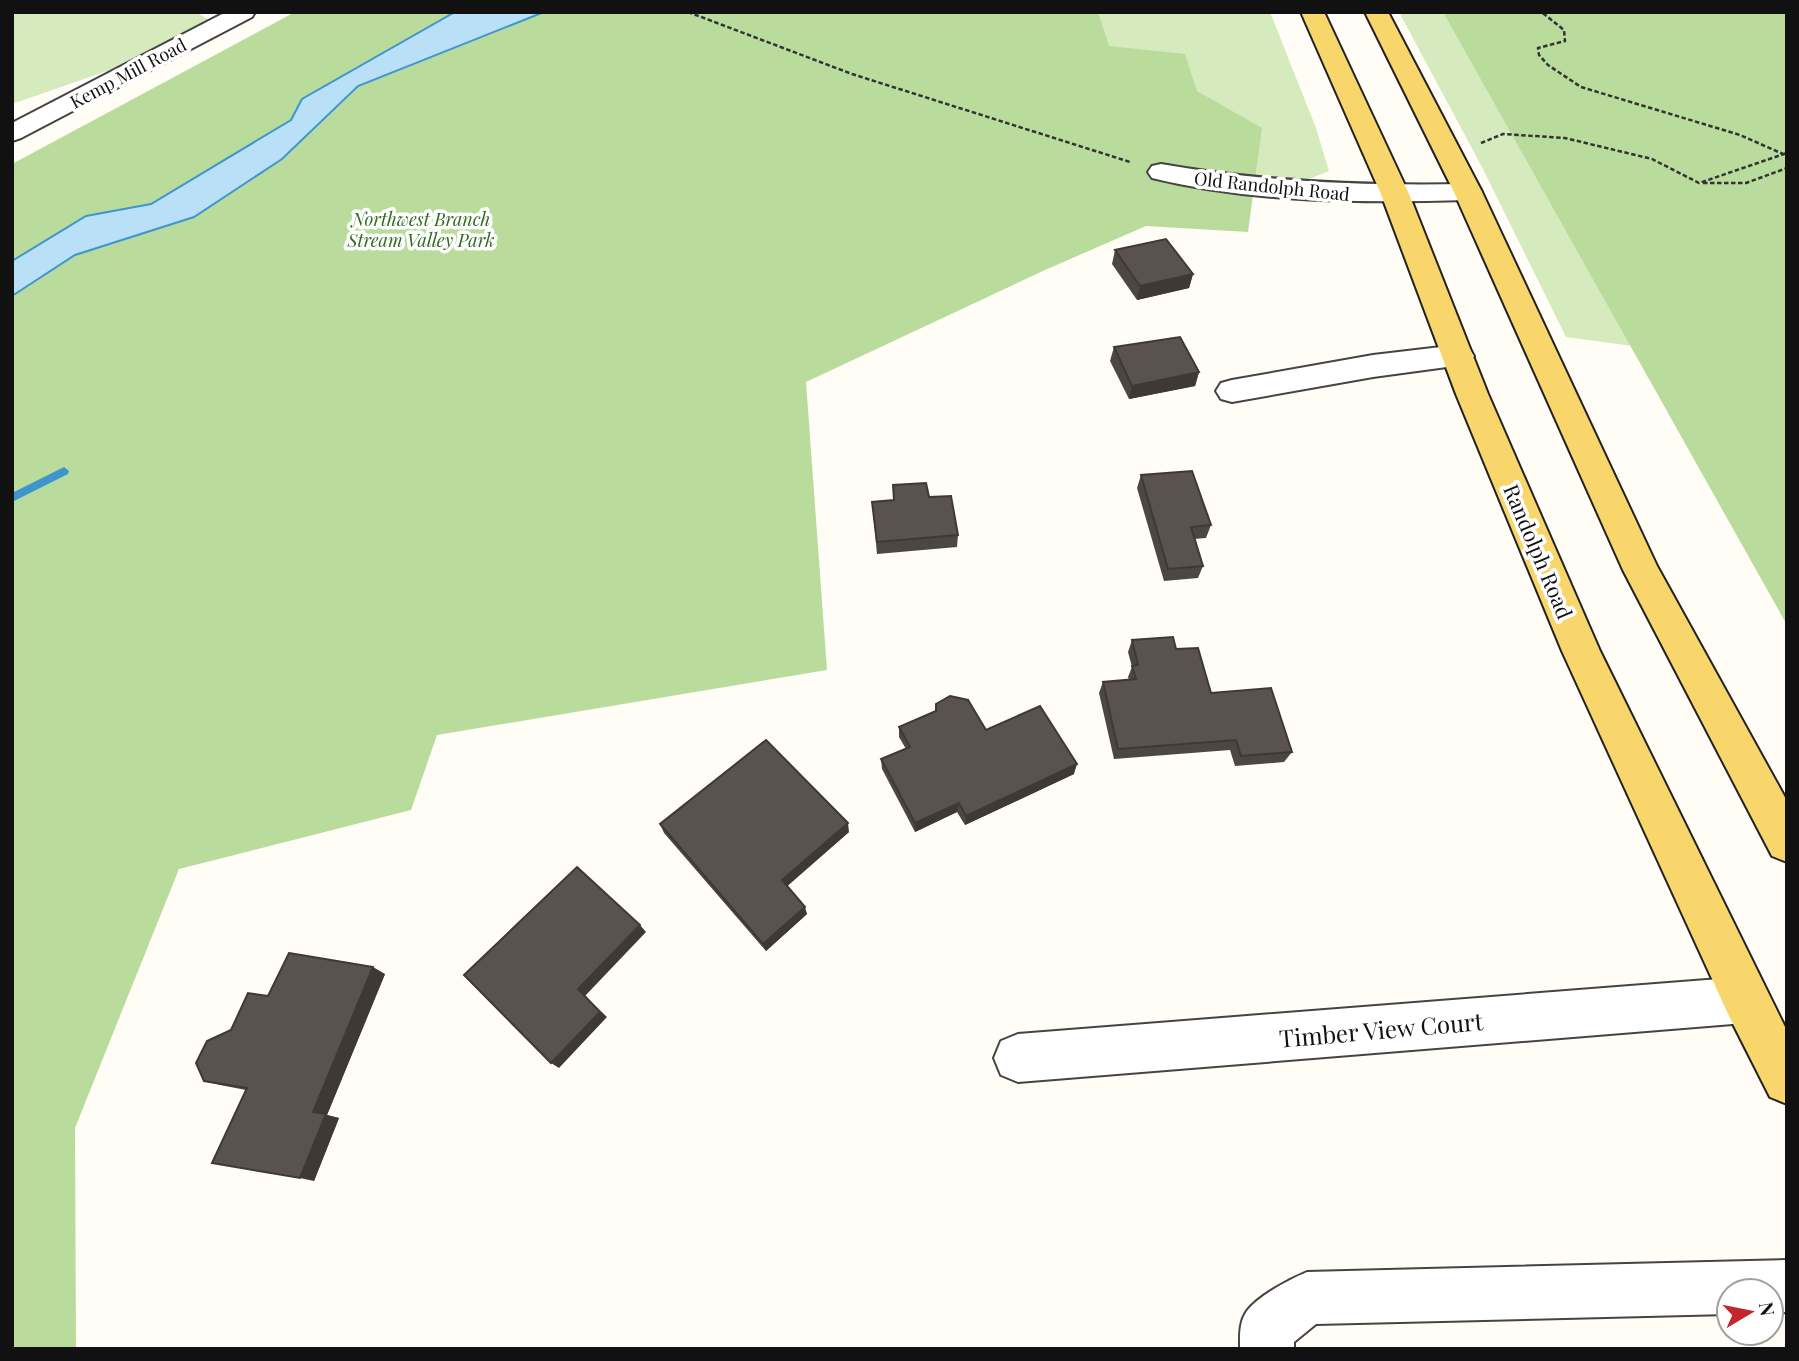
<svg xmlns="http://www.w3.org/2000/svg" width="1799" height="1361" viewBox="0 0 1799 1361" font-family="'Playfair Display',serif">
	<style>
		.green { fill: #d5ebbd }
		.forest { fill: #b9dc9c }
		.water { fill: #b9e0f7; stroke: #3f96cf; stroke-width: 2 }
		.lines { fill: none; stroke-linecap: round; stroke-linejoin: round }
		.stream { fill: #3f96cf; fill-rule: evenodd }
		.minor-casing { stroke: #444; stroke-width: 4 }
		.major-casing { stroke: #222; stroke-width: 4 }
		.path { stroke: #333; stroke-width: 2.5; stroke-dasharray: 4.5 2.5; stroke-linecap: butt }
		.minor { fill: #fff; fill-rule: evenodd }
		.major { fill: #f9d66b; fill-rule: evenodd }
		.wall { fill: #4d4742 }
		.shaded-wall { fill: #3f3936 }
		.building { fill: #5a524d; stroke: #3f3936; stroke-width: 2 }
		.labels { text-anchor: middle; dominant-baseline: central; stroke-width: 7; stroke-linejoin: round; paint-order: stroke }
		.far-street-label { font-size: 18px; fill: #111; stroke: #fff }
		.far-park-label { font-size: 18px; font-style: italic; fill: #2f6b1f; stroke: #fff }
		.street-label { font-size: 21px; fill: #111; stroke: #fff }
		.near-street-label { font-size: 24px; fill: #111; stroke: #fff }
	</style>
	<rect width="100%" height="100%" fill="#fffdf5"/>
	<g class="green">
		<polygon points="12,12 196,12 225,30 12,104"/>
		<polygon points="721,12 1270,12 1316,128 1329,171 1302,182 1256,176 1257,162"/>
		<polygon points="1399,12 1787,12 1787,367 1566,337 1483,169"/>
	</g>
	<g class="forest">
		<polygon points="295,12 455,12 303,99 291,120 151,204 86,216 12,261 12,164"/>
		<polygon points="544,12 1098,12 1109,46 1185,54 1197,91 1262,128 1248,232 1146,226 1045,270 806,382 827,670 437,735 411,810 179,869 75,1128 76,1349 12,1349 12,296 75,255 194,217 282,159 357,86"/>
		<polygon points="1443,12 1787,12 1787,625"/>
	</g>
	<polygon class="water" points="455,12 544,12 358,86 282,159 194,217 75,255 12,296 12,261 86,216 151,204 291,120 302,99"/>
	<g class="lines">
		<polygon class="stream" points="64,467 69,471 68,474 12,502 12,493"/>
		<defs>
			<g id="minor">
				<polygon points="226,12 255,12 252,17 21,138 12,141 12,123"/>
				<path d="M1161,164C1263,182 1364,186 1468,184L1478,186L1482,192L1478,198L1468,200C1363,203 1254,203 1152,178L1148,172L1152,166Z"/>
				<polygon points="1458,345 1469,348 1474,356 1469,364 1373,377 1232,402 1221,399 1216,391 1221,383 1232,380 1373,355"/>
				<polygon points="1745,977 1761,984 1768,1000 1761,1016 1745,1023 1018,1082 1001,1075 994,1058 1001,1041 1018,1034"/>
				<path d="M1787,1260V1312L1771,1313V1291H1729V1314L1316,1324L1294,1342V1349H1240C1240,1336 1239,1322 1247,1311C1258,1296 1290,1279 1307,1272Z"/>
			</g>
			<g id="major">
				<polygon points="1301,12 1324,12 1409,194 1488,394 1600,651 1787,1031 1787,1104 1770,1097 1729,1016 1562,651 1456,394 1381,194"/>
				<polygon points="1365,12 1388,12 1482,192 1657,566 1787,801 1787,862 1772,856 1623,570 1454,192"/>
			</g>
		</defs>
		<use href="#minor" class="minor-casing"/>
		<use href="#major" class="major-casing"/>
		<g class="path">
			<polyline points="688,12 852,74 1130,162"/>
			<polyline points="1536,12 1544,14 1564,30 1565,41 1538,48 1539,55 1548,65 1581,87 1740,135 1783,154"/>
			<polyline points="1481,143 1503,134 1565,138 1652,159 1699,183 1787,153"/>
			<polyline points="1703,183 1746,183 1787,168"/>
		</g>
		<use href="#minor" class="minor"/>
		<use href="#major" class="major"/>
	</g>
	<g class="wall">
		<polygon points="1115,250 1193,274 1189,288 1137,300 1112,264"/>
		<polygon points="1114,347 1199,372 1195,386 1129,399 1110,361"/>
		<polygon points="1141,475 1211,525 1206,538 1194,539 1203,566 1198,578 1164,581 1137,488"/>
		<polygon points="893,485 929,497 958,535 957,547 877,554 872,502 893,500"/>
		<polygon points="1132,640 1176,649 1211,693 1292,752 1284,762 1235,766 1230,750 1114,759 1099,693 1103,682 1129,680 1128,677 1132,667 1128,652"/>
		<polygon points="936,704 986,730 1074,774 965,825 957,812 915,832 882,769 881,759 906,749 899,737 899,727 935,712"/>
		<polygon points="660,824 849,832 787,886 807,914 766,951 664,833"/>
		<polygon points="385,974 327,1115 339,1118 314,1181 246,1090 220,1085 204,1081 268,996"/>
	</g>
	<g class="shaded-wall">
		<polygon points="1193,274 1189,288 1137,300 1140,286"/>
		<polygon points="1199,372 1195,386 1129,399 1132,386"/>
		<polygon points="1077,764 1074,774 965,825 966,816"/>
		<polygon points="959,803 957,812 915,832 915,823"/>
		<polygon points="848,823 849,832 784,889 782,880"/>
		<polygon points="805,907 807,914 766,951 763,944"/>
		<polygon points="640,925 646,932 585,996 607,1017 559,1068 551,1063 578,989"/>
		<polygon points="373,967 385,974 327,1115 339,1118 314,1181 300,1178 313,1112"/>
	</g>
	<g class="building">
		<polygon points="1166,239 1193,274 1140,286 1115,250"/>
		<polygon points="1180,337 1199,372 1132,386 1114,347"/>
		<polygon points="1192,471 1211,525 1191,527 1203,566 1168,569 1141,475"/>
		<polygon points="926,483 929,497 951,496 958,535 877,542 872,502 894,500 893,485"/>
		<polygon points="1173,637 1176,649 1198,648 1211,693 1271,688 1292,752 1241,756 1236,740 1118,749 1103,682 1136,679 1132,666 1138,665 1132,640"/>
		<polygon points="950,696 968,700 986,730 1040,706 1077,764 966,816 959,803 915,823 881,759 910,747 899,727 936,711 936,704"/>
		<polygon points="766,740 848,823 782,880 805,907 763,944 660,824"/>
		<polygon points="577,867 640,925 578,989 600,1012 551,1063 464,975"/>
		<polygon points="289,953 373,967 313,1112 326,1114 300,1178 212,1163 247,1088 204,1081 196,1063 207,1041 231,1030 248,993 268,996"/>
	</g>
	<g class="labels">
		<g class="far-street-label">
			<text transform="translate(128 73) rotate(-28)">Kemp Mill Road</text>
			<text transform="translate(1272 186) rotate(6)">Old Randolph Road</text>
		</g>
		<g class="far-park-label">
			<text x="421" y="219">Northwest Branch<tspan x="421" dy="21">Stream Valley Park</tspan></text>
		</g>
		<g class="street-label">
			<text transform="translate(1539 551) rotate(67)">Randolph Road</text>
		</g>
		<g class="near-street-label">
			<text transform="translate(1381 1029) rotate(-5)">Timber View Court</text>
		</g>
	</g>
	<rect width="1799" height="1361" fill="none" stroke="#111111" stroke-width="28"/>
	<g transform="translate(1750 1312) rotate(80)"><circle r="33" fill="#ffffff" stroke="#a0a0a0" stroke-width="2"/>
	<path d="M0-5L12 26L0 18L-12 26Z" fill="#c4262e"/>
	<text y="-10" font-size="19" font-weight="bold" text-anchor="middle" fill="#111111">N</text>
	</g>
</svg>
